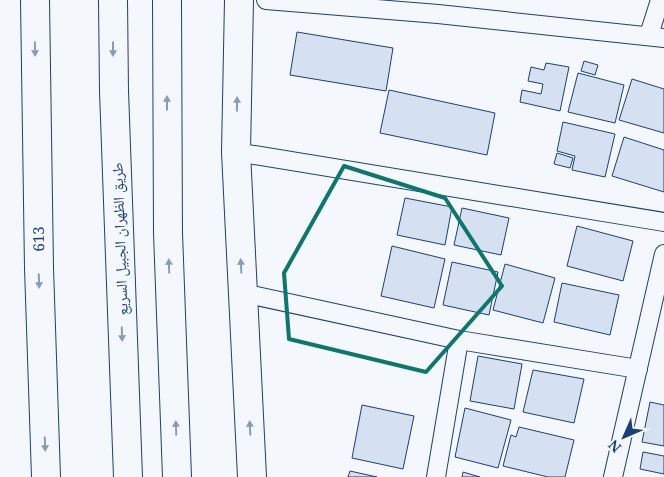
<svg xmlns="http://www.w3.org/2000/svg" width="664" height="477" viewBox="0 0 664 477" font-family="'Noto Serif','Noto Naskh Arabic',serif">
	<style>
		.building { fill: #d5e0f0; stroke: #1d3f73 }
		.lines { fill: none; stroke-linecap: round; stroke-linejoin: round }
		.minor-casing { stroke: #1d3f73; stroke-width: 20 }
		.primary-casing { stroke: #1d3f73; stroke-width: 30 }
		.motorway-casing { stroke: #1d3f73; stroke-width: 30 }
		.minor { stroke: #f4f7fb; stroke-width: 18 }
		.primary { stroke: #f4f7fb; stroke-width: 28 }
		.motorway { stroke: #f4f7fb; stroke-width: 28 }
		.oneway { fill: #889bb7 }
		.marked { fill: none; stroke: #0f766e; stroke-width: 4; stroke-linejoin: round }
		.labels { text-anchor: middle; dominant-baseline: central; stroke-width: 4; stroke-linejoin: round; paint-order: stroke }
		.street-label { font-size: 15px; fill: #1d3f73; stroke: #f4f7fb }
	</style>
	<rect width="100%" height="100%" fill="#f4f7fb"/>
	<g class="building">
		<polygon points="297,32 393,48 386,91 290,75"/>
		<polygon points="584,61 598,65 595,75 581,71"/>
		<polygon points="546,63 569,67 560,111 520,102 522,90 541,94 543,84 528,81 531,67 544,70"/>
		<polygon points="578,73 624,85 615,123 568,112"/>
		<polygon points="632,79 664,89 664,133 619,120"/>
		<polygon points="389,90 495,113 487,155 380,133"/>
		<polygon points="563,122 615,134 605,177 572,170 575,156 557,151"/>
		<polygon points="624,137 664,150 664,192 612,176"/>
		<polygon points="557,153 573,158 570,168 554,164"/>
		<polygon points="405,198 452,207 445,245 397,235"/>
		<polygon points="462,208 509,218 501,255 454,245"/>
		<polygon points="577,226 633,241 623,281 567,266"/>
		<polygon points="392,246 445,259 434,308 381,296"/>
		<polygon points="452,262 498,272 489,315 443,305"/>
		<polygon points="505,264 555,278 543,323 493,310"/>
		<polygon points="562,283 619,295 610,335 554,322"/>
		<polygon points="478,356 522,364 514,409 470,401"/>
		<polygon points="533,370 584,379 574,423 523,412"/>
		<polygon points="650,402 664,405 664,446 642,442"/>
		<polygon points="362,405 414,416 403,469 352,458"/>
		<polygon points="465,408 511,420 498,468 455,457"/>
		<polygon points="519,427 574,440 565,477 548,477 503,466 511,435 516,437"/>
		<polygon points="643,452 664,456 664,474 640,469"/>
		<polygon points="350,471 377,477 348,477"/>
		<polygon points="463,472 480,477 462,477"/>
	</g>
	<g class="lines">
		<defs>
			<g id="minor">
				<polyline points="266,0 438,14 664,38"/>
				<polyline points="649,35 660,0"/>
				<polyline points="236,152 664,222"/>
				<polyline points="243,293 459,340 638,369"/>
				<polyline points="436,477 459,340"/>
				<polyline points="613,477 664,254"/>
			</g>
			<g id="primary">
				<polyline points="35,0 39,268 46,477"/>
				<polyline points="239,0 236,152 252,477"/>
			</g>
			<g id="motorway">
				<polyline points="113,0 114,91 128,477"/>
				<polyline points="167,0 168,233 177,477"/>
			</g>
		</defs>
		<use href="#minor" class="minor-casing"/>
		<use href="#primary" class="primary-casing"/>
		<use href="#motorway" class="motorway-casing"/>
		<use href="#minor" class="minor"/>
		<use href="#primary" class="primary"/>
		<use href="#motorway" class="motorway"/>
	</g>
	<defs><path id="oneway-solid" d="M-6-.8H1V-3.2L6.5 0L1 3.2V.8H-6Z" transform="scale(1.25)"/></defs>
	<g class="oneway">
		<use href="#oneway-solid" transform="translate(35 49) rotate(89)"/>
		<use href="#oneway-solid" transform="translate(113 49) rotate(90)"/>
		<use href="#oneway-solid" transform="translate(167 103) rotate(-90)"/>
		<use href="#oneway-solid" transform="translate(237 104) rotate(-89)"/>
		<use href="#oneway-solid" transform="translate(169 266) rotate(-92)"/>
		<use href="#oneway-solid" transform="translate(241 266) rotate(-93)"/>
		<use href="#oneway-solid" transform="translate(39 281) rotate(88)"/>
		<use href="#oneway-solid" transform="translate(122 334) rotate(88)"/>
		<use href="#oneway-solid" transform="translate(176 428) rotate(-92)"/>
		<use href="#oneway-solid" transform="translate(250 428) rotate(-93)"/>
		<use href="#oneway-solid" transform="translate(45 444) rotate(88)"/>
	</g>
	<path class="marked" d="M344,166L445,198L502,286L426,372L289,339L284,273Z"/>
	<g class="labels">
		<g class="street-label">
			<text transform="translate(38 239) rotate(-91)">613</text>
			<text transform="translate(119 239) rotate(-92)">طريق الظهران الجبيل السريع</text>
		</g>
	</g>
	<g transform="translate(624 437) rotate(225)" stroke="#f4f7fb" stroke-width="4" paint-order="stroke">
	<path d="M0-4L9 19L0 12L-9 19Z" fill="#1d3f73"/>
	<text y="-8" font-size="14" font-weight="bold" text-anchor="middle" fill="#1d3f73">N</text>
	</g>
</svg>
